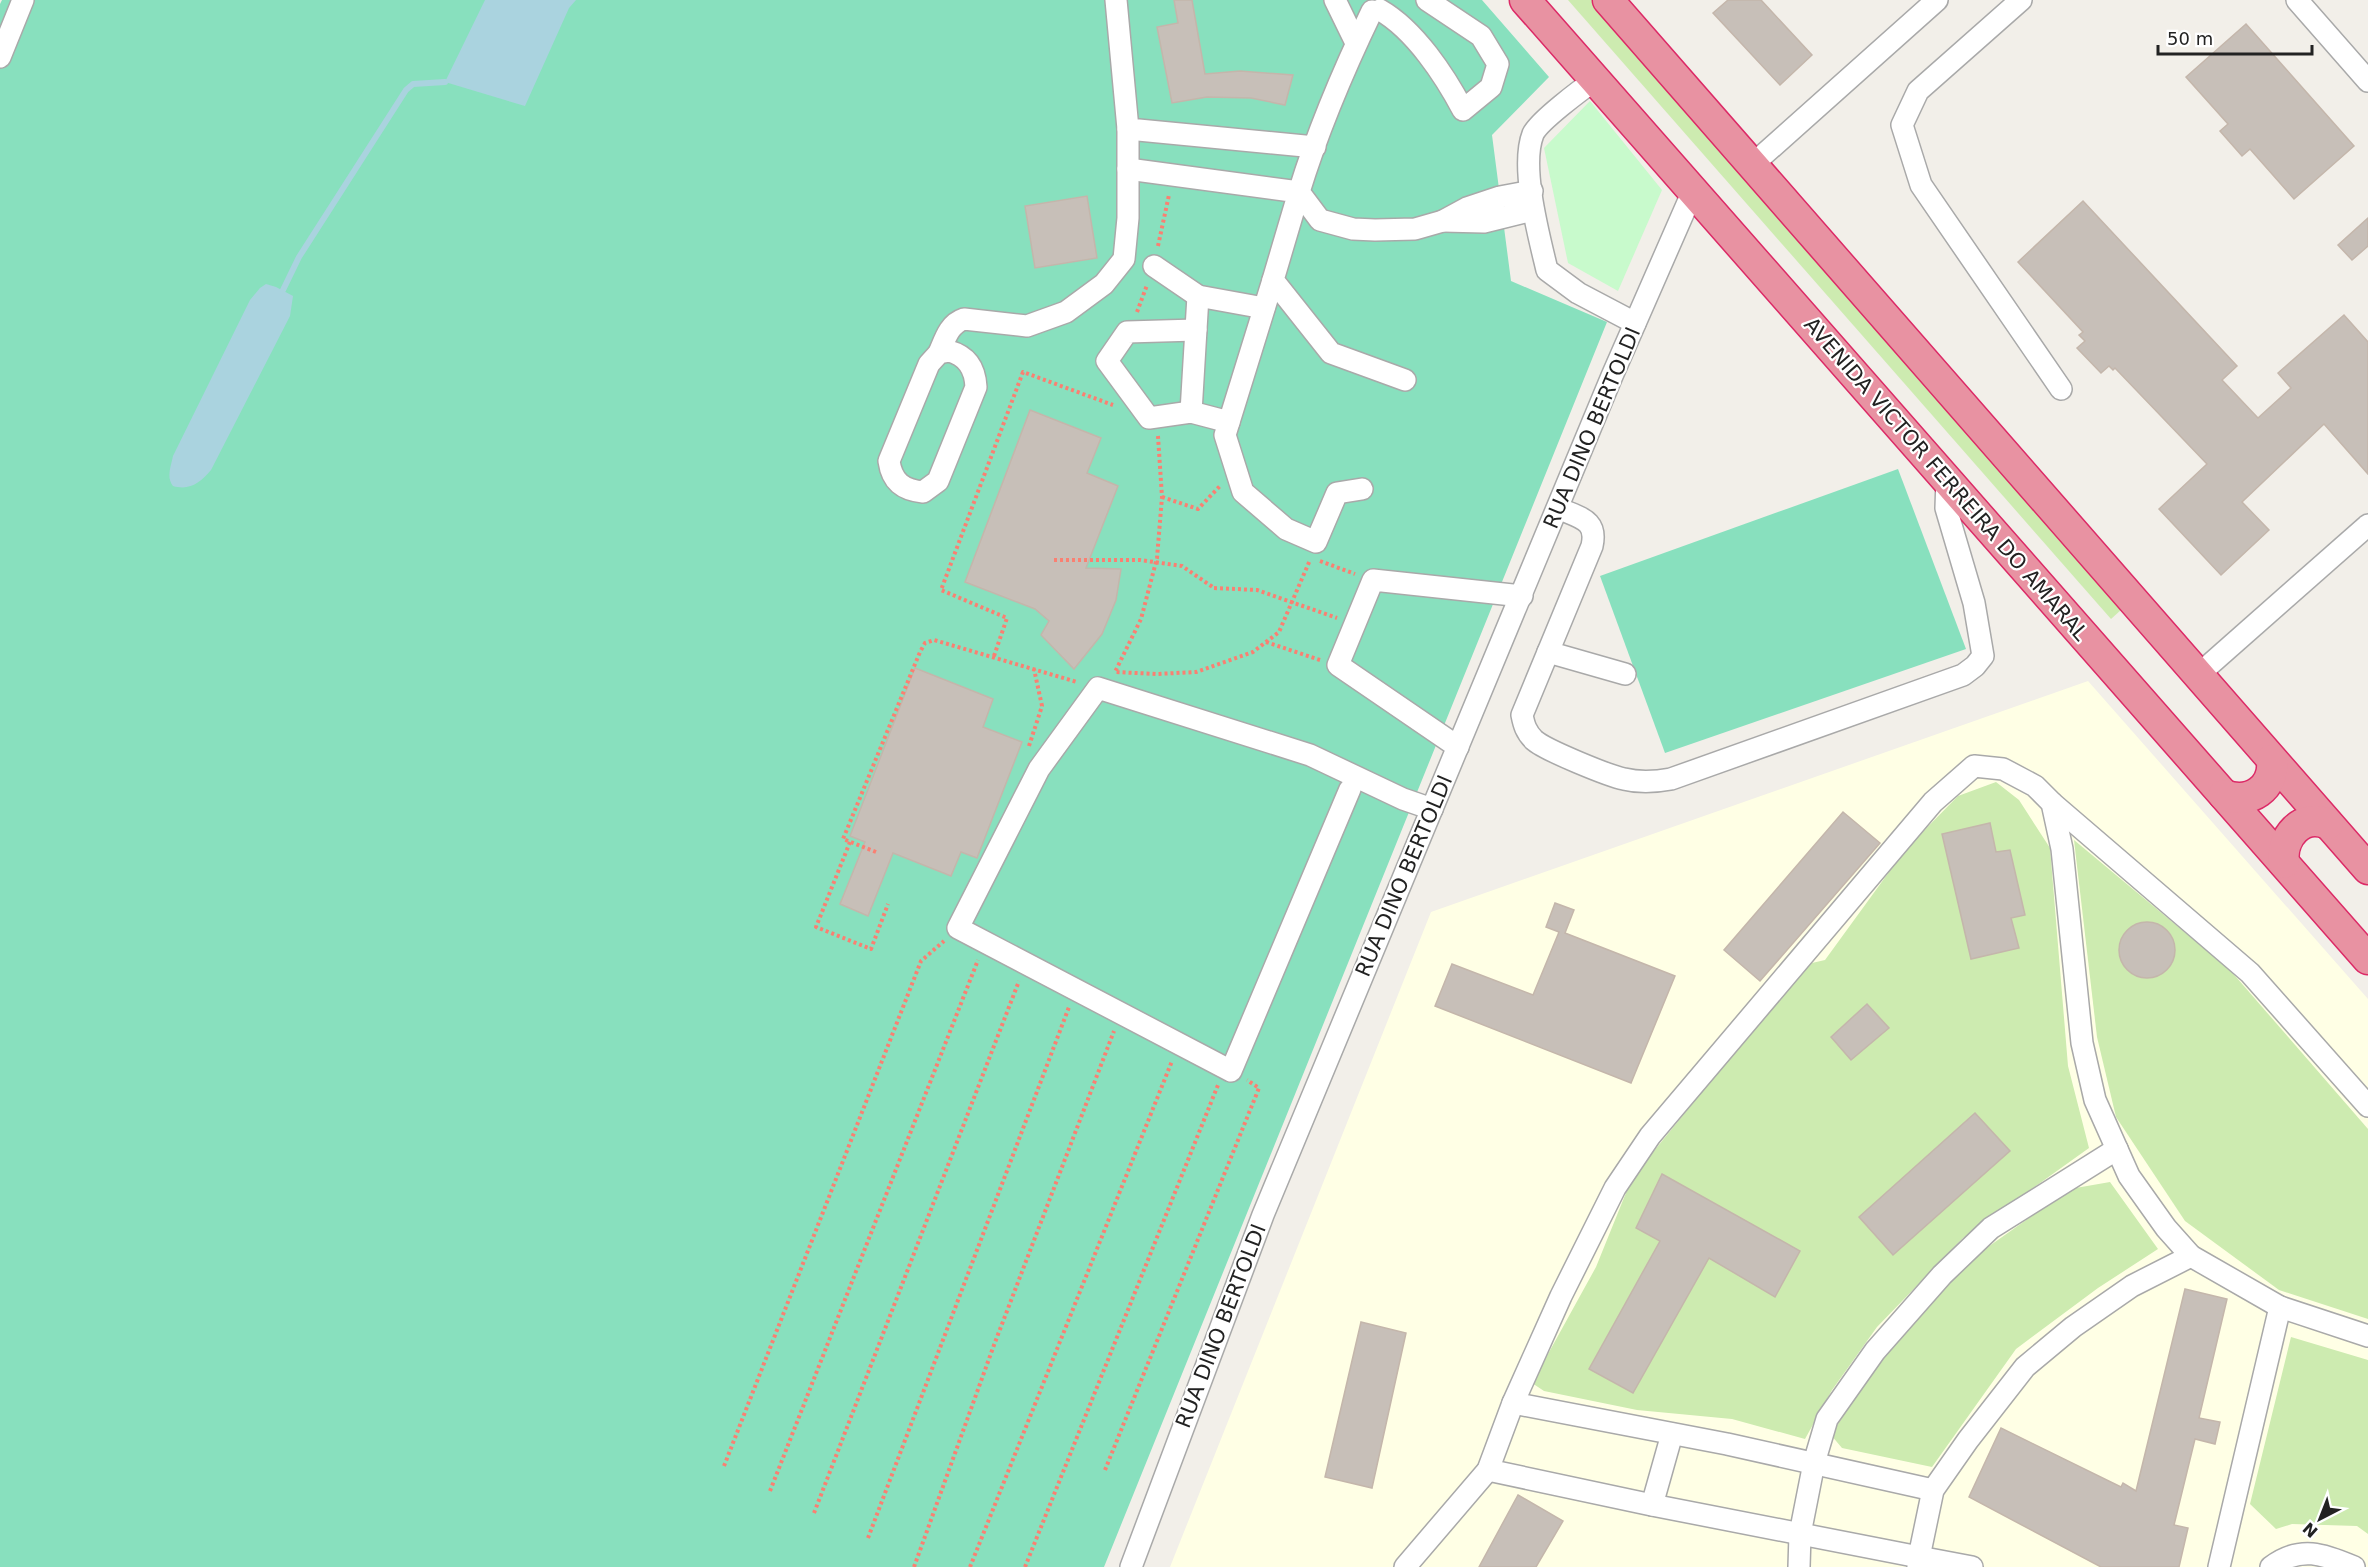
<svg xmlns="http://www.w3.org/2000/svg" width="2368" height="1567" viewBox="0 0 2368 1567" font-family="'DejaVu Sans',sans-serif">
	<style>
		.education { fill: #ffffe5 }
		.grass { fill: #cdebb0 }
		.park { fill: #c8facc }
		.pitch { fill: #88e0be }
		.water { fill: #aad3df }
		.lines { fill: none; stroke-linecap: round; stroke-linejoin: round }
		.stream { stroke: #aad3df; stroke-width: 6 }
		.building { fill: #c7bfb8; stroke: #c4b6ab; stroke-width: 1.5 }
		.minor-casing { stroke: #a9a9a9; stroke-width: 24 }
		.highway-casing { stroke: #dc2a67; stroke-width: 33 }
		.path { stroke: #fa8072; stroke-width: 4; stroke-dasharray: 3 3; stroke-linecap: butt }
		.minor { stroke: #fff; stroke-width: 21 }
		.highway { stroke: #e892a2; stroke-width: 30 }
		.path-bridge { stroke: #fa8072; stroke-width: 4; stroke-dasharray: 3 3; stroke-linecap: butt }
		.labels { text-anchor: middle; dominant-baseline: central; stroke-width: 4.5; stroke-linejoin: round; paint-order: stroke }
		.street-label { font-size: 21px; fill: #222; stroke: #fff }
	</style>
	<rect width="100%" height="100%" fill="#f2efe9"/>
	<polygon class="education" points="2088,681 2368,999 2368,1567 1170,1567 1431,912"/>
	<g class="grass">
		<polygon points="1568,0 1595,0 2121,610 2111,619"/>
		<polygon points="1996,782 2019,800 2050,848 2068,1066 2089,1148 1963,1238 1877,1327 1832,1390 1805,1439 1732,1419 1637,1410 1544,1391 1532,1383 1596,1267 1632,1178 1767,1012 1812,963 1825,960 1905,850 1958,796"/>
		<polygon points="2074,840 2230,970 2368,1129 2368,1319 2279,1290 2185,1221 2116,1117 2097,1037"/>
		<polygon points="2110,1182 2158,1249 2098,1288 2016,1349 1932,1467 1842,1448 1831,1435 1883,1354 1978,1254 2070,1189"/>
		<polygon points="2291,1337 2368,1360 2368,1534 2357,1526 2292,1524 2276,1529 2250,1504"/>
	</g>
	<polygon class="park" points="1590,101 1662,190 1618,291 1568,263 1544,148"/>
	<g class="pitch">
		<polygon points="2,0 1482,0 1549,77 1492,135 1511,281 1607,322 1104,1567 0,1567 0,4"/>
		<polygon points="1898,469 1966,649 1665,753 1600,576"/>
	</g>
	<g class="water">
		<polygon points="485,0 576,0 569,8 525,106 445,82"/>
		<path d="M266,284L276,287L293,296L290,316L211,470C201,482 190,491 173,486C166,477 171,466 173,456L250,300L260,288Z"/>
	</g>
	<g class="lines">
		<polyline class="stream" points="283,290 299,257 406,90 413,84 445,82"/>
	</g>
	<g class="building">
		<polygon points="1174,0 1192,0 1205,74 1240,71 1293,75 1285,105 1251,98 1207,97 1172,103 1157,27 1178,23"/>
		<polygon points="1728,0 1761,0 1812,55 1780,85 1713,13"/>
		<polygon points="2246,24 2354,146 2294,199 2250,149 2242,156 2220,131 2228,124 2186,77"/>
		<polygon points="1087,196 1097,258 1035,268 1025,206"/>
		<polygon points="2083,201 2237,366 2222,380 2258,418 2291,388 2278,373 2344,315 2368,342 2368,474 2324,424 2242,502 2269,530 2221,575 2159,509 2207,464 2115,368 2113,370 2109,366 2101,373 2077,348 2085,341 2079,335 2083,332 2018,262"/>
		<polygon points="2368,218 2368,246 2352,260 2338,245"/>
		<polygon points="1030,410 1101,438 1087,473 1118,486 1086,568 1121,569 1116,600 1102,634 1074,669 1041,635 1049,621 1035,609 965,582"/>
		<polygon points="915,668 993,699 983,727 1022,742 977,858 961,852 951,876 893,853 868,916 840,904 865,842 850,836"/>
		<polygon points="1843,812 1880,843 1760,981 1724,950"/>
		<polygon points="1990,823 1996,852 2010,850 2025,915 2011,918 2019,948 1971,959 1942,834"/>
		<polygon points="1555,903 1574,910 1565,933 1675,976 1631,1083 1435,1006 1452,964 1533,995 1559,932 1546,927"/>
		<circle cx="2147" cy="950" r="28"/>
		<polygon points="1867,1004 1889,1028 1851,1060 1831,1037"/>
		<polygon points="1975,1113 2010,1151 1893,1255 1859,1217"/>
		<polygon points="1662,1174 1800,1251 1775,1297 1709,1258 1633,1393 1589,1369 1660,1241 1636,1228"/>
		<polygon points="2185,1289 2227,1299 2199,1418 2220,1422 2215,1444 2195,1439 2174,1525 2188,1528 2179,1567 2101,1567 1969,1497 2001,1428 2121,1487 2123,1483 2136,1491"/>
		<polygon points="1361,1322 1406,1333 1372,1488 1325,1477"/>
		<polygon points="1518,1495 1563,1521 1536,1567 1479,1567"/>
	</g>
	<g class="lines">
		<defs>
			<g id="minor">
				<polyline points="1116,0 1128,129 1315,147"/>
				<polyline points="1335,0 1356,43"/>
				<polyline points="2021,0 1918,91 1902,125 1921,185 2061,389"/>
				<polyline points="2297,0 2368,81"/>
				<path d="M1380,10C1415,30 1445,76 1463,110L1491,87L1498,64L1481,36L1427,0"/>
				<path d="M1372,11C1344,69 1318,130 1299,192L1320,220L1353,229L1375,230L1415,229L1443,221L1467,208L1500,197L1532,191"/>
				<polyline points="0,57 23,0"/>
				<path d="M1595,80C1582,89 1539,121 1533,134C1520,167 1539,236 1547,270L1578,293L1635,323"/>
				<polyline points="1752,165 1937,0"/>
				<polyline points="1128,169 1299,192 1273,280 1331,353 1405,380"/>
				<polyline points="1443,221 1484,222 1533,210"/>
				<polyline points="1154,266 1198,296 1264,308"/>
				<polyline points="1273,280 1225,435 1243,492 1286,529 1316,542 1337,493 1362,489"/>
				<polyline points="1196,330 1127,332 1107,361 1149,418 1191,412 1229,422"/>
				<path d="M949,351C967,356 975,368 976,387L938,481L923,492C903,490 892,482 889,461L929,364L939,353Z"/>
				<path d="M939,353C945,339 949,324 964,319L1027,326L1066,312L1104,284L1124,259L1128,218V129"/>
				<polyline points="1191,412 1198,296"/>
				<path d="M1558,508C1579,518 1598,519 1592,546L1522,715C1524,725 1526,732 1534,740C1545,750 1609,776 1624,779C1640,783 1655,782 1671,779L1963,675L1975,666L1983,656L1974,603L1946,508L1947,479"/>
				<polyline points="1548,652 1625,674"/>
				<polyline points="2198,675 2368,525"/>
				<polyline points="1458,747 1338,665 1373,580 1522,596"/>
				<polyline points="1350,789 1231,1071 958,928 1039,769 1098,688 1310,755 1403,799 1432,809"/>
				<polyline points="2052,803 2250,973 2368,1106"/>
				<polyline points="1513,1403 1727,1444 1933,1490"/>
				<polyline points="1488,1470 1652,1505 1919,1557 1933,1490 1968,1440 2025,1367 2073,1327 2132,1286 2191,1256"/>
				<polyline points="1652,1505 1672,1434"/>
				<polyline points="1131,1567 1263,1215 1612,376 1693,191"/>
				<polyline points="1405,1567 1488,1470 1513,1403 1561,1296 1615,1188 1650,1136 1933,802 1974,766 2003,769 2035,786 2052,803 2062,849 2082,1043 2095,1100 2129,1176 2166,1228 2191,1256 2280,1307 2368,1336"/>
				<polyline points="1799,1567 1800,1534 1814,1463 1827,1419 1875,1351 1942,1275 1991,1228 2117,1149"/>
				<polyline points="1918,1567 1919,1557 1972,1567"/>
				<polyline points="2219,1567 2280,1307"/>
				<path d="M2271,1567C2300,1545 2324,1554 2354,1567"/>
			</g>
			<g id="highway">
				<polyline points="1525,0 2368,959"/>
				<polyline points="1608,0 2368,869"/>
				<path d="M2224,795C2250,805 2275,788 2272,760"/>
				<path d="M2284,863C2280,838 2302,812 2328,824"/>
			</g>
		</defs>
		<use href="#minor" class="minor-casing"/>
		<use href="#highway" class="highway-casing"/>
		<g class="path">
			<polyline points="1158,246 1169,195"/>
			<polyline points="1137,312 1147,285"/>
			<polyline points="1158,436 1162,497 1157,558 1141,619 1115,672 1157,674 1196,672 1253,652 1279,632 1310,560"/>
			<polyline points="1162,497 1198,509 1220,486"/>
			<polyline points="1320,561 1355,574"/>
			<polyline points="1214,588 1257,590 1337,618"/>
			<polyline points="1266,642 1320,660"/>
			<polyline points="994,656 1007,618 941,590 1023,372 1113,405"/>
			<polyline points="1029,746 1042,706 1034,669"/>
			<polyline points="850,842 816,927 871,949 888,904"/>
			<polyline points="876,852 843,839 920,652 925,643 934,640 1077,682"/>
			<polyline points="724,1466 921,961 944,941"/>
			<polyline points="1105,1470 1259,1088 1247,1080"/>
			<polyline points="770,1491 978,960"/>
			<polyline points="814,1513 1019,981"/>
			<polyline points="868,1538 1069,1007"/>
			<polyline points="914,1567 994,1345 1114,1031"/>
			<polyline points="970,1567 1172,1061"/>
			<polyline points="1025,1567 1218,1085"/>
		</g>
		<use href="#minor" class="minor"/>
		<use href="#highway" class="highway"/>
		<polyline class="path-bridge" points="1054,560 1140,560 1182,566 1214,588"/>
	</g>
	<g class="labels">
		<g class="street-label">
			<text transform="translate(1592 428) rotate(-67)">RUA DINO BERTOLDI</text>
			<text transform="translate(1946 479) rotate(49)">AVENIDA VICTOR FERREIRA DO AMARAL</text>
			<text transform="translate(1404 876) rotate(-67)">RUA DINO BERTOLDI</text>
			<text transform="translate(1221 1326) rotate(-69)">RUA DINO BERTOLDI</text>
		</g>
	</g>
	<g transform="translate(2320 1519) rotate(222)" stroke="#ffffff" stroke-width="4.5" paint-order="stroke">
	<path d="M0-4.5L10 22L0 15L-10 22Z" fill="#222222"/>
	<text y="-9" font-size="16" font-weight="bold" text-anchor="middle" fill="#222222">N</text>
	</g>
	<path d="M2158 45v9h154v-9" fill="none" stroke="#222222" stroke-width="3"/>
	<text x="2167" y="45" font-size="18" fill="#222222" stroke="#ffffff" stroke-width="4.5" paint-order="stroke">50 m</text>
</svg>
